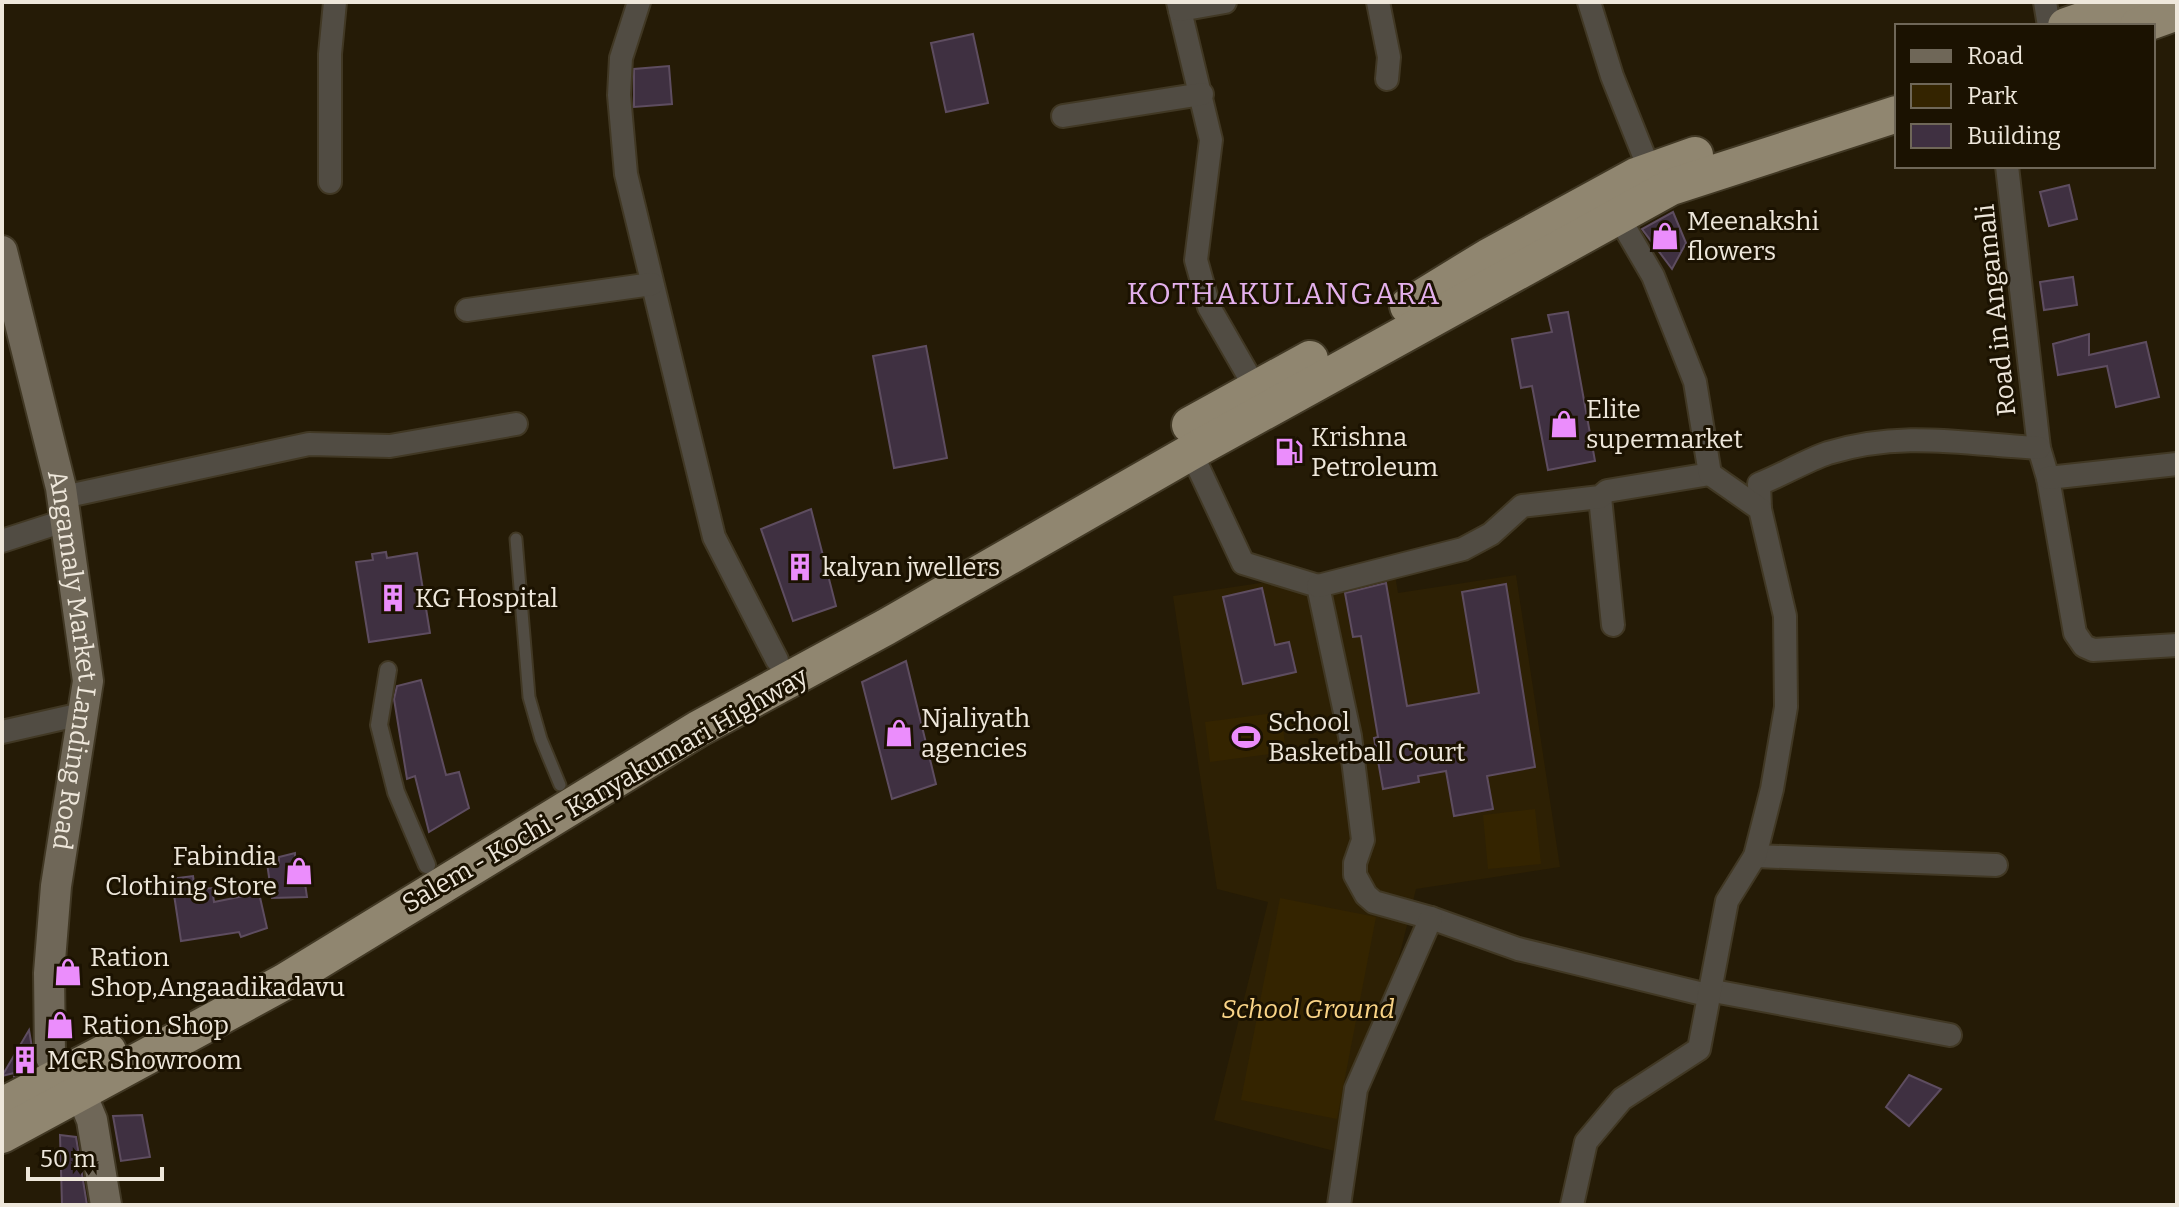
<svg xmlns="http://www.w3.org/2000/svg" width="2179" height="1207" viewBox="0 0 2179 1207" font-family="Bitter,serif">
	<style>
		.built { fill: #2d2004 }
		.green { fill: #342400 }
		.building { fill: #3f3041; stroke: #5e4d60; stroke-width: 2 }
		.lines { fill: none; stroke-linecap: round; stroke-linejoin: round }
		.service-casing { stroke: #413824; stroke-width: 15 }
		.pedestrian-casing { stroke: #413824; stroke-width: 20 }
		.minor-casing { stroke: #413824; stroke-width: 26 }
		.secondary-casing { stroke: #413824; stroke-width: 34 }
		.trunk-casing { stroke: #413824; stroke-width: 40 }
		.service { stroke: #514c43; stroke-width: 11 }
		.pedestrian { stroke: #514c43; stroke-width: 16 }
		.minor { stroke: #514c43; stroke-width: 22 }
		.secondary { stroke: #6f6758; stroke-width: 30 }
		.trunk { stroke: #908670; stroke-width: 36 }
		.labels { text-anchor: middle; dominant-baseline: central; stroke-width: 6; stroke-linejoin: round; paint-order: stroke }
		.poi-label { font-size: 26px; fill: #eee7db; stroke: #1b1201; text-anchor: start }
		.street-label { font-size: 26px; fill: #eee7db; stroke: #1b1201 }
		.park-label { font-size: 26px; font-style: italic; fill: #fad487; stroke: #1b1201 }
		.quarter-label { font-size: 30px; letter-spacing: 2px; fill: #e3b0ec; stroke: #1b1201 }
	</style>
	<rect width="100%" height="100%" fill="#251b06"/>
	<polygon class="built" points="1393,563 1398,593 1516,575 1560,867 1416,889 1350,1155 1214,1120 1268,902 1217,889 1173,596"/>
	<g class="green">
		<polygon points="1281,712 1286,752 1210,762 1205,722"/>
		<polygon points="1535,809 1541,864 1488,869 1483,815"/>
		<polygon points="1280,898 1376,917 1337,1119 1241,1100"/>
	</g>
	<g class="building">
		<polygon points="973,34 988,103 946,112 931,43"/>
		<polygon points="669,66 672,104 634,107 634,69"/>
		<polygon points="2069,185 2077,219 2049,226 2040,192"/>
		<polygon points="1673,212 1686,243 1672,269 1642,229"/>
		<polygon points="2073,277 2077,305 2044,310 2040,282"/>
		<polygon points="1568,312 1595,461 1548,470 1532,386 1521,388 1512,339 1552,332 1548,315"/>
		<polygon points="2089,334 2089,355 2146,342 2159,397 2116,407 2107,366 2058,375 2053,344"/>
		<polygon points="926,346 947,458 894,468 873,356"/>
		<polygon points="811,509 836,606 793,621 761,529"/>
		<polygon points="386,552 387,558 417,553 430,633 369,642 356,562 373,560 372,554"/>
		<polygon points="1386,583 1407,706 1479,693 1462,592 1506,584 1535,767 1487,776 1493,809 1454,816 1446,771 1418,776 1419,782 1383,789 1374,738 1378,737 1361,636 1353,637 1345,593"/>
		<polygon points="1262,588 1275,645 1289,642 1296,672 1243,684 1223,597"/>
		<polygon points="906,661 936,784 892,799 862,682"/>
		<polygon points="421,680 446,775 459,772 469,808 429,832 415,776 407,779 394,699 397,686"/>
		<polygon points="295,853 295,864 302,863 307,897 272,898 267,863 279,863 279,857"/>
		<polygon points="193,876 195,890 212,888 214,902 259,893 267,928 241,937 239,932 181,941 173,888 179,887 177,878"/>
		<polygon points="29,1030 35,1065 14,1076 14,1073 2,1076"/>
		<polygon points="1909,1075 1941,1089 1909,1126 1886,1107"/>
		<polygon points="142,1115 150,1157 121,1161 113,1116"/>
		<polygon points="60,1135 76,1137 87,1205 62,1205"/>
	</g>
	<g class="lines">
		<defs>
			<polyline id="service" points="516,539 529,697 541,739 560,785"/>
			<polyline id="pedestrian" points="388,670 379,725 396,792 427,865"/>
			<g id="minor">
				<polyline points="639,2 621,58 619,95 626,174 714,537 777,660"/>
				<polyline points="1178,2 1211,140 1196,260 1209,307 1255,387"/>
				<polyline points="1378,2 1389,57 1387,79"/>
				<polyline points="1589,2 1612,76 1650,171"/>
				<polyline points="2045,2 2049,26"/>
				<polyline points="1180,10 1225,2"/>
				<polyline points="1063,116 1202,94"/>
				<polyline points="2007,166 2039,448 2048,478 2075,633 2084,646 2093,650 2177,645"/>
				<polyline points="330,182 330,54 335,2"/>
				<polyline points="467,310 652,284"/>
				<polyline points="1191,452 1243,563 1318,586 1350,736 1363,840 1355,863 1355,875 1366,895 1374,902 1431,918 1518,949 1707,995"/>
				<polyline points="2048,478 2177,464"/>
				<polyline points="63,497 309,444 390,446 516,424"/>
				<polyline points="1600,497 1613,625"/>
				<path d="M1760,509L1759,484C1782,475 1805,461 1828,453C1902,430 1965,444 2039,448"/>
				<polyline points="2,541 67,520"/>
				<polyline points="1318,586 1463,549 1491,534 1522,506 1600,497 1607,491 1710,474"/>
				<polyline points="2,732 86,713"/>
				<polyline points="1755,856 1996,865"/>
				<polyline points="1708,990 1950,1035"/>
				<polyline points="1339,1205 1356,1089 1431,918"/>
				<polyline points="1572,1205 1586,1142 1622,1099 1699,1049 1727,901 1755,856 1772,789 1786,707 1785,616 1760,509 1710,474 1695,382 1653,276 1618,216"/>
			</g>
			<g id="secondary">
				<path id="s1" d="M2,251L61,488L88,681L56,886L49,973L50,1055L59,1074L80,1091L92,1120L106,1205"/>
			</g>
			<g id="trunk">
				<polyline points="2066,26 2136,2"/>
				<polyline points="2138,26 2177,12"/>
				<polyline points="1408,306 1488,257 1636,176 1695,155"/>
				<polyline points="1190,425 1310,359"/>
				<polyline points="2,1106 108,1051"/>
				<polyline points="2,1135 284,982 698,729 886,627 1191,452 1671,187 1897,114"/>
			</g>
		</defs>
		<use href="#service" class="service-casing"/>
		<use href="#pedestrian" class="pedestrian-casing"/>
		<use href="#minor" class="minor-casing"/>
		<use href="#secondary" class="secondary-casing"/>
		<use href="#trunk" class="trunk-casing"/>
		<use href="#service" class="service"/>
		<use href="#pedestrian" class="pedestrian"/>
		<use href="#minor" class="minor"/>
		<use href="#secondary" class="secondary"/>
		<use href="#trunk" class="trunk"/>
	</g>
	<defs>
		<symbol id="shop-bare" viewBox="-9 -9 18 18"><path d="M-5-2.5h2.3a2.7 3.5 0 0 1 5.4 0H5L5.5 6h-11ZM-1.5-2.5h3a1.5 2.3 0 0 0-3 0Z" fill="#eb8dfc" stroke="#1b1201" stroke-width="2.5" paint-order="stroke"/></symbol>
		<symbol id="fuel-bare" viewBox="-9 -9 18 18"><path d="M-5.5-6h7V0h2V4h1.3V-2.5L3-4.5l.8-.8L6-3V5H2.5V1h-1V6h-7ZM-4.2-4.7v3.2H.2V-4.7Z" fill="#eb8dfc" stroke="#1b1201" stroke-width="2.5" paint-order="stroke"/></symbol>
		<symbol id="building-bare" viewBox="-9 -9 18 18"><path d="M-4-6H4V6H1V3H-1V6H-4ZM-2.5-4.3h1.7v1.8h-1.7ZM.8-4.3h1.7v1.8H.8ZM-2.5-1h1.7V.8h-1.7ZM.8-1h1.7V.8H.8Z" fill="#eb8dfc" stroke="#1b1201" stroke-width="2.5" paint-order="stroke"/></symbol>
		<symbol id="stadium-bare" viewBox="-9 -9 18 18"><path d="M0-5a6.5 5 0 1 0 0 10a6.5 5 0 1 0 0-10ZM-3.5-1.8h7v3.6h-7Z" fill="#eb8dfc" stroke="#1b1201" stroke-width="2.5" paint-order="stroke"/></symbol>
	</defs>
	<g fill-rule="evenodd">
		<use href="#shop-bare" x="1645" y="216" width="40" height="40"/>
		<use href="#shop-bare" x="1544" y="404" width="40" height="40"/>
		<use href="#fuel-bare" x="1269" y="432" width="40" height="40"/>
		<use href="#building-bare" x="780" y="547" width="40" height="40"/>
		<use href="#building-bare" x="373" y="578" width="40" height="40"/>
		<use href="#shop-bare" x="879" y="713" width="40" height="40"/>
		<use href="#stadium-bare" x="1226" y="717" width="40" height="40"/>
		<use href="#shop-bare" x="279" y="851" width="40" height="40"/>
		<use href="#shop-bare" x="48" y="952" width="40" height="40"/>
		<use href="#shop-bare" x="40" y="1005" width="40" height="40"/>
		<use href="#building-bare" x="5" y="1040" width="40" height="40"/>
	</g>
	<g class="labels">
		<g class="poi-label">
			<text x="1687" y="221">Meenakshi<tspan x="1687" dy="30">flowers</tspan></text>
			<text x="1586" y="409">Elite<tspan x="1586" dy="30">supermarket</tspan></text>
			<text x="1311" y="437">Krishna<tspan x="1311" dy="30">Petroleum</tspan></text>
			<text x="822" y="567">kalyan jwellers</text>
			<text x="415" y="598">KG Hospital</text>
			<text x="921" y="718">Njaliyath<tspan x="921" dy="30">agencies</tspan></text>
			<text x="1268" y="722">School<tspan x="1268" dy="30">Basketball Court</tspan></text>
			<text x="277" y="856" text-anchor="end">Fabindia<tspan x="277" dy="30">Clothing Store</tspan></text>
			<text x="90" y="957">Ration<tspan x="90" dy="30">Shop,Angaadikadavu</tspan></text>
			<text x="82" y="1025">Ration Shop</text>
			<text x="47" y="1060">MCR Showroom</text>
		</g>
		<g class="street-label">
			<text transform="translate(1996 310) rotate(-96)">Road in Angamali</text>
			<text stroke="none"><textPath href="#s1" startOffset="418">Angamaly Market Landing Road</textPath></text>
			<text transform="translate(605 790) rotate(-30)">Salem - Kochi - Kanyakumari Highway</text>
		</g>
		<g class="park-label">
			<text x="1308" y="1009">School Ground</text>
		</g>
		<g class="quarter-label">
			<text x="1284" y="294">KOTHAKULANGARA</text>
		</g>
	</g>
	<rect width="2179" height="1207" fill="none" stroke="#eee7db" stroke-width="8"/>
	<rect x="1895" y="24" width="260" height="144" fill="#1b1201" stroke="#6f6758" stroke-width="2"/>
	<rect x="1911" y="50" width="40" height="12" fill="#6f6758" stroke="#6f6758" stroke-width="2"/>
	<text x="1967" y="64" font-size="24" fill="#eee7db">Road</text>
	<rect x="1911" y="84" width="40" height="24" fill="#342400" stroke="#6f6758" stroke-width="2"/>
	<text x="1967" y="104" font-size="24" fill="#eee7db">Park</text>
	<rect x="1911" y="124" width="40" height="24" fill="#3f3041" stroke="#6f6758" stroke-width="2"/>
	<text x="1967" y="144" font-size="24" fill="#eee7db">Building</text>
	<path d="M28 1167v12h134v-12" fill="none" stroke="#eee7db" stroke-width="4"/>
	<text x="40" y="1167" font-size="24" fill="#eee7db" stroke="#1b1201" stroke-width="6" paint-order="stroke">50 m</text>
</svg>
